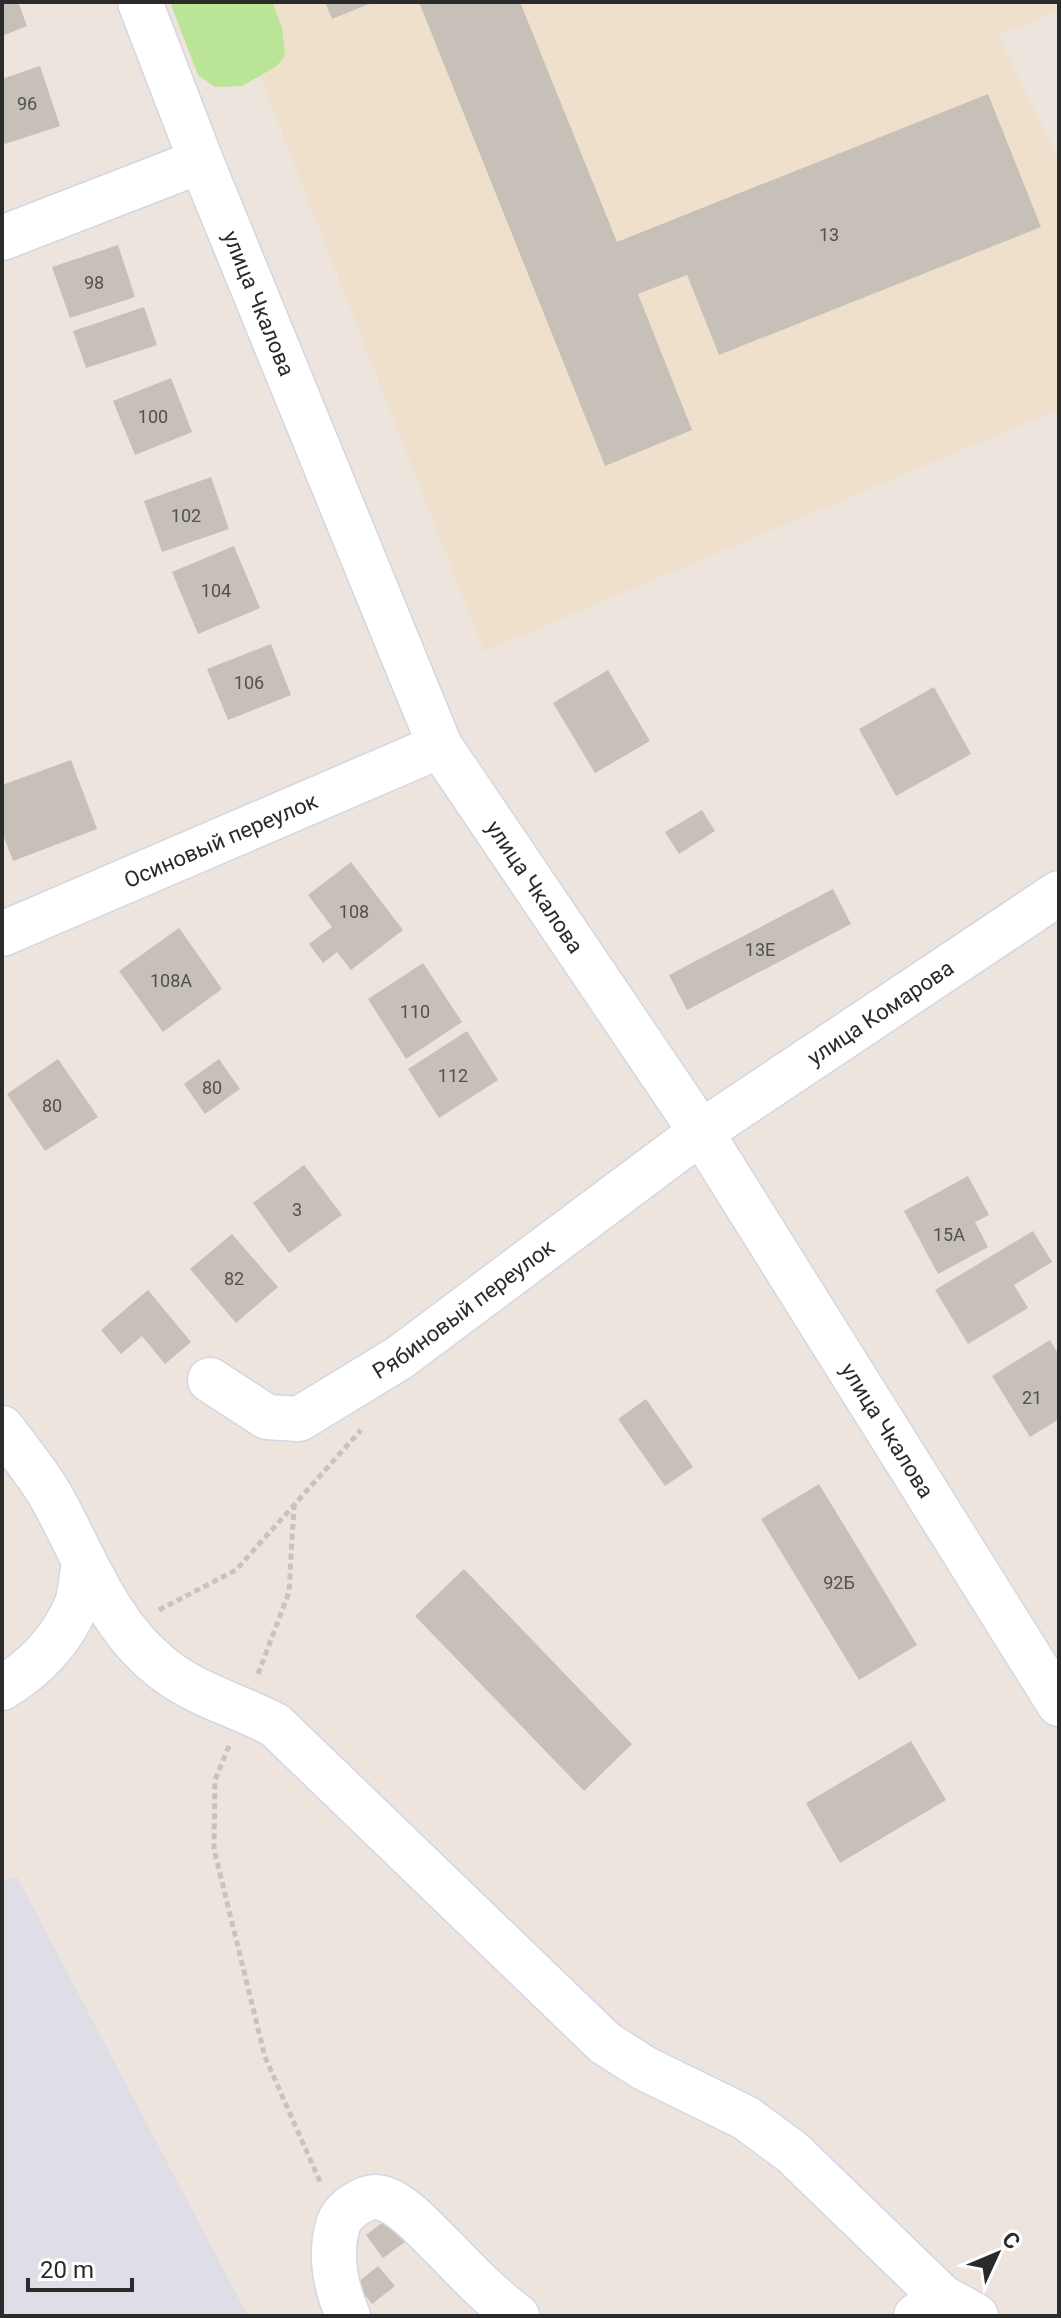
<svg xmlns="http://www.w3.org/2000/svg" width="1061" height="2318" viewBox="0 0 1061 2318" font-family="Roboto,sans-serif">
	<style>
		.industrial { fill: #dfdde5 }
		.education { fill: #efe0cb }
		.green { fill: #bae597 }
		.building { fill: #c6c0b8 }
		.lines { fill: none; stroke-linecap: round; stroke-linejoin: round }
		.minor-casing { stroke: #d2d7e4; stroke-width: 47 }
		.path { stroke: #c4c4c4; stroke-width: 5; stroke-dasharray: 6 4; stroke-linecap: butt }
		.minor { stroke: #fff; stroke-width: 44 }
		.labels { text-anchor: middle; dominant-baseline: central; stroke-width: 8; stroke-linejoin: round; paint-order: stroke }
		.number-label { font-size: 18px; fill: #52504e }
		.street-label { font-size: 22px; fill: #2b2b2b; stroke: #fff }
	</style>
	<rect width="100%" height="100%" fill="#ede4dd"/>
	<polygon class="industrial" points="17,1877 248,2316 2,2316 2,1881"/>
	<polygon class="education" points="231,2 1059,2 1059,11 998,35 1059,160 1059,409 484,651"/>
	<polygon class="green" points="170,2 272,2 282,27 285,55 277,66 242,86 215,87 198,75"/>
	<g class="building">
		<polygon points="2,2 18,2 27,26 2,36"/>
		<polygon points="325,2 374,2 332,19"/>
		<polygon points="419,2 520,2 617,242 988,94 1041,227 719,355 687,275 638,294 692,430 605,466"/>
		<polygon points="40,66 60,126 5,144 2,133 2,79"/>
		<polygon points="118,245 135,297 70,318 52,267"/>
		<polygon points="144,307 157,345 86,368 73,331"/>
		<polygon points="171,378 192,432 135,455 113,401"/>
		<polygon points="211,477 229,529 162,552 144,501"/>
		<polygon points="234,546 260,608 198,634 172,572"/>
		<polygon points="271,644 291,695 228,720 207,669"/>
		<polygon points="608,670 650,741 595,773 553,703"/>
		<polygon points="934,687 971,754 896,796 859,729"/>
		<polygon points="71,760 97,829 13,861 2,832 2,785"/>
		<polygon points="702,810 715,831 679,854 665,832"/>
		<polygon points="351,862 403,930 351,970 337,952 323,963 309,944 332,927 308,895"/>
		<polygon points="833,889 851,924 687,1010 669,975"/>
		<polygon points="179,928 222,989 163,1032 119,971"/>
		<polygon points="423,963 462,1022 406,1059 368,999"/>
		<polygon points="467,1031 498,1080 439,1118 408,1069"/>
		<polygon points="58,1059 98,1117 45,1151 7,1094"/>
		<polygon points="219,1059 240,1089 205,1114 184,1084"/>
		<polygon points="304,1165 342,1215 289,1253 253,1203"/>
		<polygon points="968,1176 989,1215 975,1222 988,1247 938,1274 904,1211"/>
		<polygon points="1033,1231 1052,1262 1014,1285 1028,1308 968,1344 935,1290"/>
		<polygon points="232,1234 278,1287 236,1323 190,1269"/>
		<polygon points="148,1290 191,1342 165,1364 142,1336 121,1354 101,1330"/>
		<polygon points="1050,1340 1059,1355 1059,1419 1030,1437 992,1376"/>
		<polygon points="646,1399 693,1467 665,1486 618,1419"/>
		<polygon points="819,1484 917,1645 859,1680 761,1519"/>
		<polygon points="464,1569 632,1744 584,1791 415,1616"/>
		<polygon points="911,1741 946,1800 840,1863 806,1803"/>
		<polygon points="391,2216 409,2239 383,2258 366,2235"/>
		<polygon points="378,2266 395,2286 372,2304 356,2284"/>
	</g>
	<g class="lines">
		<defs>
			<g id="minor">
				<path id="s1" d="M140,2L201,161L440,746L701,1132L1059,1704"/>
				<polyline points="2,238 201,161"/>
				<path id="s2" d="M2,934L440,746"/>
				<path id="s3" d="M210,1380L267,1417L299,1419L399,1358L701,1132L1059,893"/>
				<path d="M2,1428C18,1450 38,1473 52,1498C84,1556 107,1624 161,1667C195,1695 237,1705 275,1725L605,2043L644,2068L746,2118L792,2152L942,2297"/>
				<path d="M2,1688C34,1669 62,1640 76,1606C81,1593 81,1577 84,1563"/>
				<path d="M348,2316C336,2288 329,2256 338,2225C342,2211 366,2193 382,2198C404,2204 428,2233 444,2248C467,2272 490,2296 517,2316"/>
				<polyline points="916,2316 942,2297 976,2316"/>
			</g>
		</defs>
		<use href="#minor" class="minor-casing"/>
		<g class="path">
			<polyline points="159,1610 236,1570 361,1430"/>
			<polyline points="258,1674 289,1592 294,1505"/>
			<polyline points="229,1746 215,1780 214,1849 265,2057 321,2184"/>
		</g>
		<use href="#minor" class="minor"/>
	</g>
	<g class="labels">
		<g class="number-label">
			<text x="27" y="103">96</text>
			<text x="829" y="234">13</text>
			<text x="94" y="282">98</text>
			<text x="153" y="416">100</text>
			<text x="186" y="515">102</text>
			<text x="216" y="590">104</text>
			<text x="249" y="682">106</text>
			<text x="354" y="911">108</text>
			<text x="760" y="949">13Е</text>
			<text x="171" y="980">108А</text>
			<text x="415" y="1011">110</text>
			<text x="453" y="1075">112</text>
			<text x="212" y="1087">80</text>
			<text x="52" y="1105">80</text>
			<text x="297" y="1209">3</text>
			<text x="949" y="1234">15А</text>
			<text x="234" y="1278">82</text>
			<text x="1032" y="1397">21</text>
			<text x="839" y="1582">92Б</text>
		</g>
		<g class="street-label">
			<text stroke="none"><textPath href="#s1" startOffset="324">улица Чкалова</textPath></text>
			<text stroke="none"><textPath href="#s2" startOffset="238">Осиновый переулок</textPath></text>
			<text stroke="none"><textPath href="#s1" startOffset="972">улица Чкалова</textPath></text>
			<text stroke="none"><textPath href="#s3" startOffset="810">улица Комарова</textPath></text>
			<text stroke="none"><textPath href="#s3" startOffset="298">Рябиновый переулок</textPath></text>
			<text stroke="none"><textPath href="#s1" startOffset="1620">улица Чкалова</textPath></text>
		</g>
	</g>
	<rect width="1061" height="2318" fill="none" stroke="#2b2b2b" stroke-width="8"/>
	<g transform="translate(997 2254) rotate(46)" stroke="#ffffff" stroke-width="6" paint-order="stroke">
	<path d="M0-6L14 30L0 20L-14 30Z" fill="#2b2b2b"/>
	<text y="-12" font-size="22" font-weight="bold" text-anchor="middle" fill="#2b2b2b">С</text>
	</g>
	<path d="M28 2278v12h104v-12" fill="none" stroke="#2b2b2b" stroke-width="4"/>
	<text x="40" y="2278" font-size="24" fill="#2b2b2b" stroke="#ffffff" stroke-width="6" paint-order="stroke">20 m</text>
</svg>
